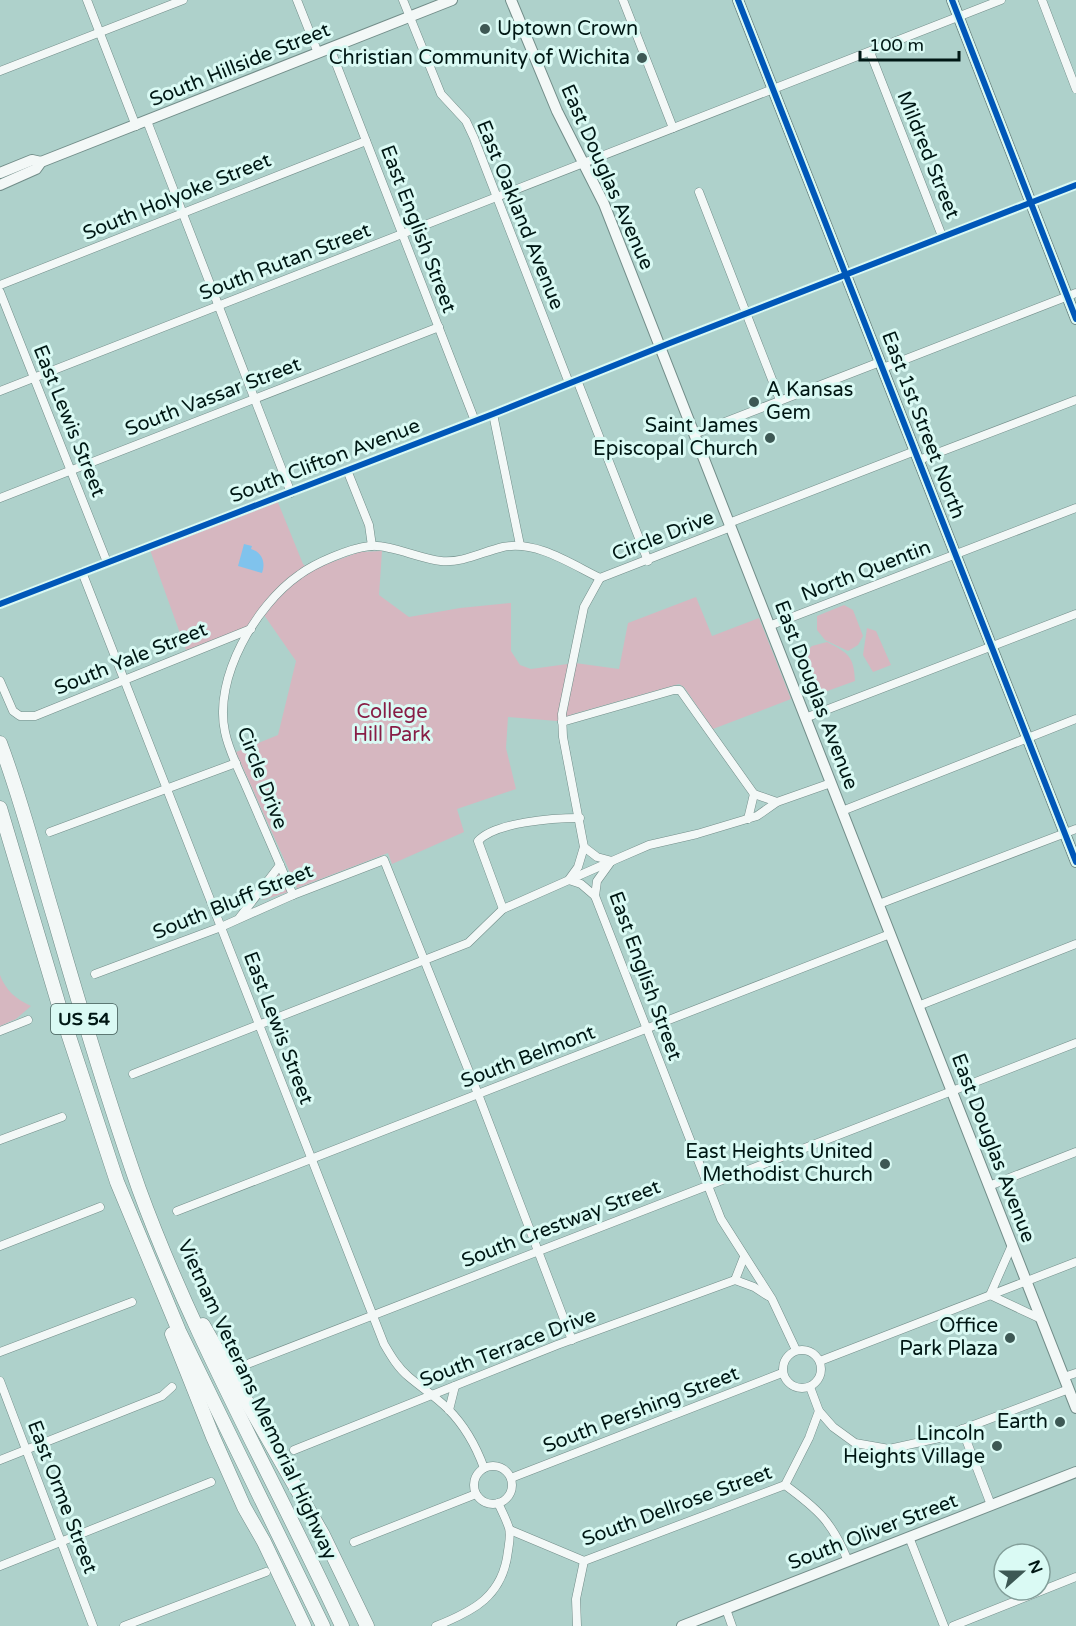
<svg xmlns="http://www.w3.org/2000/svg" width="1076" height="1626" viewBox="0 0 1076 1626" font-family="'Varela Round',sans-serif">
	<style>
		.green { fill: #d6b7c0 }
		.water { fill: #80c3ed }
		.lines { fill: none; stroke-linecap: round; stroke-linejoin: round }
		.street-casing { stroke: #728d89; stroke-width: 9 }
		.secondary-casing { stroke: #728d89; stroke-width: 12 }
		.highway-casing { stroke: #728d89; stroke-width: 15 }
		.street { stroke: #f3f8f7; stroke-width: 8 }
		.secondary { stroke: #f3f8f7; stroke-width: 10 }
		.highway { stroke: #f3f8f7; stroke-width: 14 }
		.cycleway-casing { stroke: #dafaf4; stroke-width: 10 }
		.cycleway { stroke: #0057b8; stroke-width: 6 }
		.poi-dot { fill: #3d5854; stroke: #dafaf4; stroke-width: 2 }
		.labels { text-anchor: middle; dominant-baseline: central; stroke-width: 6; stroke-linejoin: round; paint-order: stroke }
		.shield { fill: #dafaf4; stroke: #415b57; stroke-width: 1.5 }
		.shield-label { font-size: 18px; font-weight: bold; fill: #001714 }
		.poi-label { font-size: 20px; fill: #001714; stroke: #dafaf4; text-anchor: end }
		.street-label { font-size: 20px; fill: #001714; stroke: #dafaf4 }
		.park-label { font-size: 20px; fill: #881e46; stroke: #dafaf4 }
	</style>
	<rect width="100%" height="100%" fill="#aed1cb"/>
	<g class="green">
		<polygon points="277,500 303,564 310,570 360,552 382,551 379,595 409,617 460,608 511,603 511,651 520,665 531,669 575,663 619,669 628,623 696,597 712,636 759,618 791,699 713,729 684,687 679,684 573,714 557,721 508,717 506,748 516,789 457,809 464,832 392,864 388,853 297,888 236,752 278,735 296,661 264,615 247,627 186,650 150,550"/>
		<polygon points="844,605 853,610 863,636 858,645 848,651 825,640 817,630 817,616"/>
		<polygon points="867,628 876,631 891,665 873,672 863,655"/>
		<path d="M827,642C848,653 854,656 855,681L819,694L812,690L800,657L812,646Z"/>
		<polygon points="279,873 288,892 263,900 263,895"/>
		<path d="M0,975C6,991 16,999 31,1006L16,1019L0,1026Z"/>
	</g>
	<path class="water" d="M244,544L252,546L251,549C262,552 266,563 262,573L238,566Z"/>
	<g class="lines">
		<defs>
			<g id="street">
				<polyline points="87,0 136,126"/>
				<polyline points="297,0 318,53"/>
				<polyline points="403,0 441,94 466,121 474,138 569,383"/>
				<polyline points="623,0 673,128"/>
				<polyline points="1042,0 1076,89"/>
				<polyline points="330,48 475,421"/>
				<polyline points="870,52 942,236"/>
				<polyline points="0,71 183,0"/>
				<polyline points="147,121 291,493"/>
				<polyline points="699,192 780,400"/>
				<polyline points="0,285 366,141"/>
				<polyline points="0,292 107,562"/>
				<polyline points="883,368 1076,293"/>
				<polyline points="577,380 648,561"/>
				<polyline points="0,391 1001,0"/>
				<polyline points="493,414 520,545"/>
				<polyline points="694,434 880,362"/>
				<polyline points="919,460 1076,400"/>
				<polyline points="347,470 369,525 372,546"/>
				<polyline points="0,498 439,327"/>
				<polyline points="729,523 915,451"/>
				<path d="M82,572L384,1344C391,1356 398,1368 409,1377C422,1388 436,1397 448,1409C465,1426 476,1446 484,1468"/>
				<polyline points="600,578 584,607 562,714 563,737 584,847 597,857 612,861"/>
				<polyline points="0,604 493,414 670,343 1076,185"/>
				<polyline points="769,626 1076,508"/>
				<polyline points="0,681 13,711 20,716 35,716 251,629"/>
				<polyline points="805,718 1076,614"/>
				<polyline points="562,722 674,690 680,690 754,794 777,802"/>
				<polyline points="842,811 1076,719"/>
				<polyline points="748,819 754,794"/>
				<polyline points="50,832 236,763"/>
				<polyline points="610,863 597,881 595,896 721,1219 772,1299 796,1350"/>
				<polyline points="570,878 578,867 584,847"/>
				<polyline points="569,880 581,884 595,896"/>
				<path d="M293,895C278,860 263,826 248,791C240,772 229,752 225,732C213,678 256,605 299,575C315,563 350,548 370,546C389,544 420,559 441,561C463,563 482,552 503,547C536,540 571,564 600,578L731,527"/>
				<polyline points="879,904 1076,829"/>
				<path d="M503,909L478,841C495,822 554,818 580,818"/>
				<polyline points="240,917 280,865"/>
				<polyline points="95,974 221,927 293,895 384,860 478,1094 572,1340"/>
				<polyline points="918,1006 1076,944"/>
				<polyline points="0,1031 28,1020"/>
				<polyline points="133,1074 468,943 503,909 612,861 649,845 697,834 757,816 777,802 831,783"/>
				<polyline points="0,1140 62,1117"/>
				<polyline points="989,1186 1076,1152"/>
				<polyline points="177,1211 890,934"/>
				<polyline points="1012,1245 990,1295 1041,1319"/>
				<polyline points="0,1246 100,1207"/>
				<polyline points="744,1257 735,1280 754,1287 768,1296"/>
				<circle cx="802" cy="1369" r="19"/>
				<polyline points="0,1352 132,1302"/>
				<polyline points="820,1361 1076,1262"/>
				<polyline points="250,1363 1076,1043"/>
				<polyline points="1064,1377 1076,1373"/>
				<polyline points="0,1381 93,1626"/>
				<polyline points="810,1387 819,1411"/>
				<polyline points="449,1410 455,1386"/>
				<polyline points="962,1429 991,1505"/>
				<polyline points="294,1450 557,1345 735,1280"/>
				<polyline points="0,1460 162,1396 172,1387"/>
				<circle cx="493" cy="1485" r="19"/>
				<polyline points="511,1478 782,1373"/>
				<path d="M785,1485C819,1510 832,1522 848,1561"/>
				<polyline points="510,1530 584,1561 785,1485 809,1438 819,1411 833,1427 855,1443 889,1449 939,1438 1069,1389"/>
				<polyline points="909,1537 944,1626"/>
				<polyline points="354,1542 476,1494"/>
				<polyline points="0,1566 211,1482"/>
				<polyline points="726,1609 732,1626"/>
				<polyline points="124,1626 266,1572"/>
				<path d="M436,1626C474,1611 503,1596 508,1551C509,1544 511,1535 509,1528C506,1519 502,1511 498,1503"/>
				<polyline points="577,1626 576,1599 584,1561"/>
				<polyline points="953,1626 1076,1577"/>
			</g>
			<g id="secondary">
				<polyline points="511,0 557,111 604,204 1076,1408"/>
				<polyline points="738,0 1076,862"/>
				<polyline points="952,0 1076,319"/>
				<polyline points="0,173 32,160 41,162"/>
				<polyline points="0,185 36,169 41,162 452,0"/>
				<polyline points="682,1626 1076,1472"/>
			</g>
			<g id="highway">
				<path d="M0,743C22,801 37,862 55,921C81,1011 108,1101 139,1189C194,1340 275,1480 342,1626"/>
				<polyline points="0,808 60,1009 117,1182 179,1331 323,1626"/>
				<polyline points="203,1325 323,1535 367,1626"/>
				<polyline points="172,1334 213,1437 244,1507 264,1542 304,1626"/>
			</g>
		</defs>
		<use href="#street" class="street-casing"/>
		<use href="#secondary" class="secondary-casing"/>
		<use href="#highway" class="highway-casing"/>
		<use href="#street" class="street"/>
		<use href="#secondary" class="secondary"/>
		<use href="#highway" class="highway"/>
		<defs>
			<g id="cycleway">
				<polyline points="738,0 1076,862"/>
				<polyline points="952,0 1076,319"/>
				<polyline points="0,604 493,414 670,343 1076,185"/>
			</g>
		</defs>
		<use href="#cycleway" class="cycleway-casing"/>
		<use href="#cycleway" class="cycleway"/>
	</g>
	<g class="poi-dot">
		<circle cx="485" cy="29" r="6"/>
		<circle cx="642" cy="58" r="6"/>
		<circle cx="754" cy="402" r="6"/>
		<circle cx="770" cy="438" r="6"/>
		<circle cx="885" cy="1164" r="6"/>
		<circle cx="1010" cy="1338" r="6"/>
		<circle cx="1060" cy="1422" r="6"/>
		<circle cx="997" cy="1446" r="6"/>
	</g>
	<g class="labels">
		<rect class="shield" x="51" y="1004" width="66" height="30" rx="4.5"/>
		<g class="shield-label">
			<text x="84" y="1019">US 54</text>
		</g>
		<g class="poi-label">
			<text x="497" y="29" text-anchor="start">Uptown Crown</text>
			<text x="630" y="58">Christian Community of Wichita</text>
			<text x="766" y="390" text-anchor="start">A Kansas<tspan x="766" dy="23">Gem</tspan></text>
			<text x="758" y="426">Saint James<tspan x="758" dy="23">Episcopal Church</tspan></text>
			<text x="873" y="1152">East Heights United<tspan x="873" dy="23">Methodist Church</tspan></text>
			<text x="998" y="1326">Office<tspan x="998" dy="23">Park Plaza</tspan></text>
			<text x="1048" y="1422">Earth</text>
			<text x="985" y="1434">Lincoln<tspan x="985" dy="23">Heights Village</tspan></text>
		</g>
		<g class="street-label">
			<text transform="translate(240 65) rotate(-22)">South Hillside Street</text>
			<text transform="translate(928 155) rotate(68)">Mildred Street</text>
			<text transform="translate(607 177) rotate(66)">East Douglas Avenue</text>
			<text transform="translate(177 197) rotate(-22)">South Holyoke Street</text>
			<text transform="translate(520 215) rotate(68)">East Oakland Avenue</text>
			<text transform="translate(418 229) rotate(69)">East English Street</text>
			<text transform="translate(285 262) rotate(-21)">South Rutan Street</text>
			<text transform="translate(213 397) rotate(-21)">South Vassar Street</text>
			<text transform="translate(69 421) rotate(68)">East Lewis Street</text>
			<text transform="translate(923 425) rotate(69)">East 1st Street North</text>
			<text transform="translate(325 461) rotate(-21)">South Clifton Avenue</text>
			<text transform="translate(663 536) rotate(-21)">Circle Drive</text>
			<text transform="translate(866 571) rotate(-21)">North Quentin</text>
			<text transform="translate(131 659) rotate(-22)">South Yale Street</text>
			<text transform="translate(816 695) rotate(69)">East Douglas Avenue</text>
			<text transform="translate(262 778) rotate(69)">Circle Drive</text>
			<text transform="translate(233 902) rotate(-22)">South Bluff Street</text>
			<text transform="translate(645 976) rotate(70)">East English Street</text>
			<text transform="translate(278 1028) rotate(69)">East Lewis Street</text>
			<text transform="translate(528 1057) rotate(-21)">South Belmont</text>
			<text transform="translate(993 1148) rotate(69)">East Douglas Avenue</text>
			<text transform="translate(561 1224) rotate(-21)">South Crestway Street</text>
			<text transform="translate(508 1348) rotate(-21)">South Terrace Drive</text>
			<text transform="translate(257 1400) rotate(65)">Vietnam Veterans Memorial Highway</text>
			<text transform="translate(641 1410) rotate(-21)">South Pershing Street</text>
			<text transform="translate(62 1497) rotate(69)">East Orme Street</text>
			<text transform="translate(677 1506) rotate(-20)">South Dellrose Street</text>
			<text transform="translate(873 1532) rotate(-21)">South Oliver Street</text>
		</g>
		<g class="park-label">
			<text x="392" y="712">College<tspan x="392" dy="23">Hill Park</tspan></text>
		</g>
	</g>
	<g transform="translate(1022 1572) rotate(69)"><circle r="28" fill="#dafaf4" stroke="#839f9a" stroke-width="1.5"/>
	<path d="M0-4.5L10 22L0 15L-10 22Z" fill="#3d5854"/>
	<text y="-9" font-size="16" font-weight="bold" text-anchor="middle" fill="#001714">N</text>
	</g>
	<path d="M860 51v9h99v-9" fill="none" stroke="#001714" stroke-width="3"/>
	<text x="869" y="51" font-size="18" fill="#001714" stroke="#dafaf4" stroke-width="4.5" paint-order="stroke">100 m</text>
</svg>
